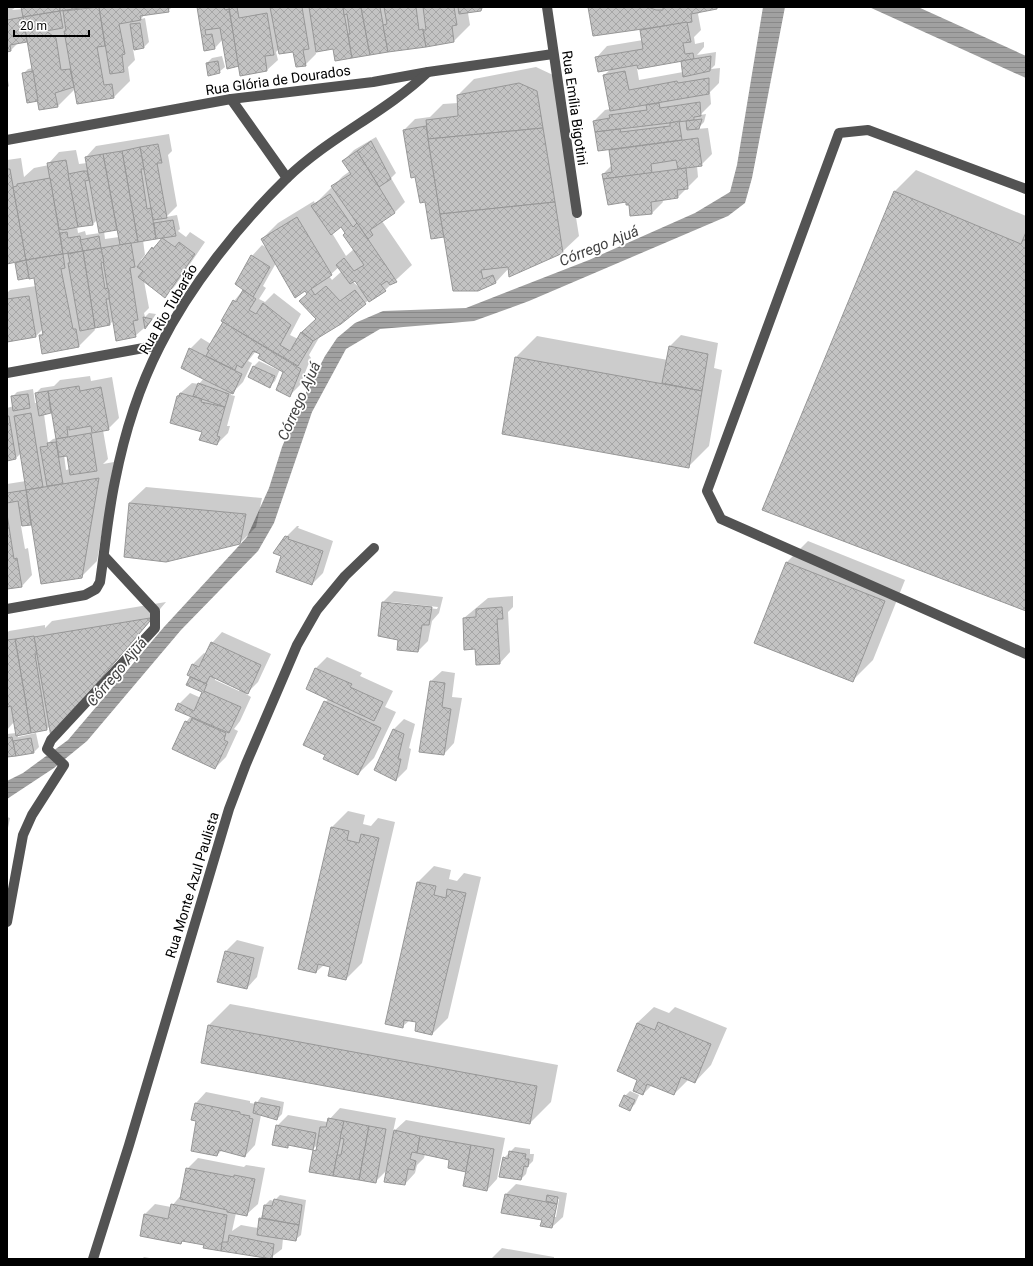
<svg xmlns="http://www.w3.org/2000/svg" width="1033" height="1266" viewBox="0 0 1033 1266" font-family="Roboto,sans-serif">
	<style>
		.water { fill: url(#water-rules) }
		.shadow { fill: #0003; fill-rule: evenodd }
		.building { fill: url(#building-cross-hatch); stroke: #979797 }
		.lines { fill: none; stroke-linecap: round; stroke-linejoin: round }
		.minor { stroke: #535353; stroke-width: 10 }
		.labels { text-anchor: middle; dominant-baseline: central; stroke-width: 3.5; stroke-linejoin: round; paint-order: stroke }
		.street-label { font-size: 14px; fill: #000; stroke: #fff }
		.water-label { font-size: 15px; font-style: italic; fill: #424242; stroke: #fff }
	</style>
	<defs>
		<pattern id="water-rules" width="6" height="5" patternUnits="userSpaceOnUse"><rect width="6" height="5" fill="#a1a1a1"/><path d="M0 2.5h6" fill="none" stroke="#898989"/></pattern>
		<pattern id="building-cross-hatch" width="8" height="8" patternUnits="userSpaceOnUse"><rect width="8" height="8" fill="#c3c3c3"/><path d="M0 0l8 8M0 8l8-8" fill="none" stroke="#a6a6a6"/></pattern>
	</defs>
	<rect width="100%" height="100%" fill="#fff"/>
	<g class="water">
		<polygon points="763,7 785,7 752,178 745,203 728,216 529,301 474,321 380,329 346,349 312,412 274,523 258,551 181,630 87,741 54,768 7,799 7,781 23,773 68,740 164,627 247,537 269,488 282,447 299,406 325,356 337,338 355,323 383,311 466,308 589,260 695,213 730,192 737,165"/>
		<polygon points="869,7 918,7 1026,56 1026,78"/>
	</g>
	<g class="shadow">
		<polygon points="7,7 16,7 12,10 23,9 22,7 172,7 168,11 145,14 141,19 145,18 149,42 144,47 133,49 135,60 128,67 130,81 114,97 75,89 58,106 40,109 39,100 23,74 28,69 33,68 28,41 18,43 10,51 7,51"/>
		<polygon points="198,7 249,8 484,7 481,10 468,13 470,25 454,41 336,60 334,48 316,51 316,54 305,65 294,50 279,49 276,52 278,60 267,70 240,65 223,39 215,48 205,50"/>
		<path d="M589,7H718L701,11L698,14L701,30L694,37L695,44L704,42V47L697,55L716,52L715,65L711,69L720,68L719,83L710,92L711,104L700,115L706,114L704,122L697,129L708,128L712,154L701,165L697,166L698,177L678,197L662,199L663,202L652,213L629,203L603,174L612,165L610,148L599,150L594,121L605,110L610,109L604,75L611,69L597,57L607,46L643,40L641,30L644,28ZM682,60L683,72L639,80L637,68Z"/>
		<polygon points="222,56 225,67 219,72 207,63 212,58"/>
		<polygon points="536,67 553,75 579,236 562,252 509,268 496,282 477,290 426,201 416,176 404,130 415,119 430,117 443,104 458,103 458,95 474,79"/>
		<polygon points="7,75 9,86 7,88"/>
		<path d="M169,134L172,151L168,155L177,206L166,217L177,215L180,229L178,231L186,237L190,232L205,242L175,286L165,296L144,281L149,308L144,313L145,317L149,313L156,314L150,323L135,336L114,320L110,324L94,327L95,330L79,346L40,336L43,332V329L36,336L7,341V293L10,290L36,286L34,277L16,263L18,261L7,263V160L21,158L24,177L34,168L49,165V163L59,152L76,150L79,164L87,163L86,157L96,146ZM97,220L100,233L86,235L85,231L78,233L77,226L93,224ZM118,228L119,237L105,239L104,231ZM164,237L153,248L141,263V260L145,255L143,240Z"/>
		<path d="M376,137L396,173L391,178L405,202L395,212L382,221L412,265L385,290L369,300L320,336L309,355L311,358L300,385L289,396L284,371L280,369L275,381L270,386L250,377L254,366L259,361L278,370L279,368L256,351L248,361L252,363L243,382L232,393L231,395L235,396L227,426H230L228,433L217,444L203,431L177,396L192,383L199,384L204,378L190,349L201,338L211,344L234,301L244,289L252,256L262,245L267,248L262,239L278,223L314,201L315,204L343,176L350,171L343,161L354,150ZM341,226L354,249L346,256L332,233ZM276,263L308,293L317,318L302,333L298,339L290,335L301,314L274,293L265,302L259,299L266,288L263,286ZM339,267L342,271L332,280L329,276ZM355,279L360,287V288L352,281Z"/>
		<polygon points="916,170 1026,216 1026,610 763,509 895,191"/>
		<polygon points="681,335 718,343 714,368 722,370 709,446 688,467 516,357 537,336 668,360 670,346"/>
		<path d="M90,376L91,381L112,377L119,418L108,429L103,430L108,459L103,464L114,462L97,561L81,577L32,524L21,526L25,549L28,548L32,575L22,586L7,588V484L26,481L21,453L16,458L7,460V408L14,406L12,397L17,392L33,389L35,403H37L36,393L41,388L54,386L60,380ZM52,411L57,438L53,439L48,443L44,414ZM64,455H67L70,469L66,470Z"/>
		<polygon points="146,487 262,498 256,527 240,543 129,503"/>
		<polygon points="297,526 299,526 298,528 333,541 323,573 312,584 283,556 286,537"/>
		<polygon points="808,541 905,580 873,660 852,681 755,643 787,562"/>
		<path d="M394,591L443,597L439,613L432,621L428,641L418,651L400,639L383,602ZM391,602L438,607L437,609L391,604Z"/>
		<polygon points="513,596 513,607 508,612 510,652 500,663 476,648 464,618 488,598"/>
		<polygon points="166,602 67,719 50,726 47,729 18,735 18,737 36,733 39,747 34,752 7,756 7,734 16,733 14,722 7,730 7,633 9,631 45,625 45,628 52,621"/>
		<path d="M222,632L271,654L258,682L246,694L251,697L240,721L234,729L238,731L226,757L215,768L186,722L191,716L179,704L190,693L201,698L204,692L188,684L192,676L188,675L193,664L204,653L206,654L212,643ZM215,678L240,689L239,691L215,680Z"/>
		<polygon points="327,657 362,673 360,676 393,691 385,707 396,712 374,758 358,774 326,755 325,702 329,699 307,689 316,668"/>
		<polygon points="442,671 455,673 452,697 462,698 454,743 444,754 431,681"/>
		<polygon points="404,719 415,724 409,748 411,749 407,769 396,780 393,730"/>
		<polygon points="348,811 365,815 363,824 371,826 378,818 395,822 362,963 346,979 331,967 324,965 316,972 299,968 332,827"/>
		<polygon points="7,817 10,818 7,833"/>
		<polygon points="434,866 451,870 449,879 457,881 464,873 481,877 448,1018 432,1034 418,1022 410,1020 402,1027 386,1023 418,882"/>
		<polygon points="237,940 264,947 257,977 247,988 226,951"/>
		<polygon points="230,1004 558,1065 551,1102 530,1123 209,1025"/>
		<polygon points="654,1007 669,1013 675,1007 727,1028 711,1065 695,1082 689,1079 674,1094 652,1085 643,1094 638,1079 637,1023"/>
		<polygon points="630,1091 639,1095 635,1104 630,1109 625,1096"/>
		<polygon points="206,1092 250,1101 250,1103 256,1104 261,1097 284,1102 282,1114 277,1119 261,1115 255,1145 245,1156 222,1150 217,1155 197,1120 196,1103"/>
		<polygon points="340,1108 396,1118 393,1132 406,1120 505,1138 497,1179 487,1190 467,1171 450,1159 425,1154 424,1158 417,1165 415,1173 405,1184 388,1169 375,1182 314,1151 318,1147 319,1143 313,1149 290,1144 287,1147 277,1126 288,1115 327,1122"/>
		<polygon points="515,1147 530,1149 530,1154 534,1154 533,1161 528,1166 526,1174 521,1179 500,1176 504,1158"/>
		<polygon points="198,1158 244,1167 246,1165 265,1168 258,1204 247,1214 236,1213 232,1231 241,1225 258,1228 265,1205 270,1200 274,1201 280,1195 306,1200 301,1235 295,1240 283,1238 282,1249 269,1259 205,1247 205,1244 184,1240 181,1243 144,1215 155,1204 171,1207 182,1194 187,1169"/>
		<path d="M516,1184L567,1193L563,1217L552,1227L506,1194ZM557,1199H559L556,1217H554Z"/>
		<polygon points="502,1248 554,1257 554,1259 491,1259"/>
		<polygon points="144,1257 155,1259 142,1259"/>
	</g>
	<g class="building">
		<polygon points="21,7 60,7 60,11 23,17"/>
		<polygon points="60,7 86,7 60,11"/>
		<polygon points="99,7 105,46 97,47 104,85 112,84 114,98 77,104 64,31 66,31 63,11"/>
		<polygon points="99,7 168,7 169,12 140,16 141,20 119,24 125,54 122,55 124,72 110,74"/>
		<polygon points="197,7 224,7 225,10 229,9 239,66 227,69 220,28 205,30 206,35 212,34 215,49 204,51"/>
		<polygon points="229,7 237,7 239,18 267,13 274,55 265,56 267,71 240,76"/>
		<polygon points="270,7 302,7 309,49 303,50 306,66 296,67 293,52 279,54"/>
		<polygon points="309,7 343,7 352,58 335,61 333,49 316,52"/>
		<polygon points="343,7 361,7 370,55 352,58 348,34 350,34 347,14 344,15"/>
		<polygon points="361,7 380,7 388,52 370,55"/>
		<polygon points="384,7 416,7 419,30 423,29 426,47 388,52 383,25 387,24"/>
		<polygon points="423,7 454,7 457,25 452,26 454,42 426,47 423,30 426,30"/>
		<polygon points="458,7 482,7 481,11 459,14"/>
		<polygon points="588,7 648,7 656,10 663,10 663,7 717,7 717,9 691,14 692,22 593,36"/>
		<polygon points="60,11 63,28 46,31 56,38 61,70 70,69 74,87 55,93 58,107 39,110 23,17"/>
		<polygon points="23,17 27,42 10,45 11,51 7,52 7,20"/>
		<polygon points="687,22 691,42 683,43 685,54 693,53 694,59 638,69 637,65 598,72 595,57 643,49 640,30"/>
		<polygon points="140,23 144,48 134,50 130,24"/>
		<polygon points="711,56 710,71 683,77 681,61"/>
		<polygon points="218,61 220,73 208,76 206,63"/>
		<polygon points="33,71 38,101 27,103 22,73"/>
		<polygon points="625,71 629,90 677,81 678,83 709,78 709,94 610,111 603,75"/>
		<polygon points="519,83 537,91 543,128 428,139 426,120 458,116 457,95"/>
		<polygon points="700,102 701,116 694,117 694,120 595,132 593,121 610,118 609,115 647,110 646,105 659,103 660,108"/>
		<polygon points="702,119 699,129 687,130 686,121"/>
		<polygon points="679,121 682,140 598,151 595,132 620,129 621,132 670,126 670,123"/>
		<polygon points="426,126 444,237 431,239 425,202 420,203 415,177 411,178 403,130"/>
		<polygon points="543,128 555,202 440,214 428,139"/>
		<polygon points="698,138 702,166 678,169 676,160 651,164 652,173 603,179 602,174 612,172 609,150"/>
		<polygon points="371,141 391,179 379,187 357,151"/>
		<polygon points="158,144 162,163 157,163 167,218 153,220 140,147"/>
		<polygon points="140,147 144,169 141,169 147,209 151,208 156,239 138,242 122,151"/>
		<polygon points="122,151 138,242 120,245 103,154"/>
		<polygon points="357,151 395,213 370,230 373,235 368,239 331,186 351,174 342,161"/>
		<polygon points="103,154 117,230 99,233 85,157"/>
		<polygon points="66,160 78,227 63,230 59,229 47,163"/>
		<polygon points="686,168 688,189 677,190 678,198 651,202 652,214 630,216 629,205 626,205 626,202 608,205 603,179"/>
		<polygon points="7,169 10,169 26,260 7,264"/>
		<polygon points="83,171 87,171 89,180 85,181 93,225 78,227 68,174"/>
		<polygon points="50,178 63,254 26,260 13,187 17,186 17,184"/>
		<polygon points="894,191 1021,244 1026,232 1026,611 762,510"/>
		<polygon points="330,194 353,227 357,223 397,282 390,285 387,281 381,285 386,291 369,302 355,281 350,284 336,265 344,258 354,271 364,265 343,235 345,233 341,227 331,235 311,206"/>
		<polygon points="555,202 563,253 509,277 508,267 481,270 483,279 493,275 496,283 478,291 453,291 440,214"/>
		<polygon points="297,217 332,275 311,289 315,295 326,286 340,301 355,290 366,304 341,324 313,341 302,332 316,319 299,301 307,294 305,291 295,298 261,239"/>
		<polygon points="173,220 176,236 156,239 154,223"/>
		<polygon points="67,232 68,238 80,236 83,251 63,254 60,233"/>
		<polygon points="99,236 101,248 83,251 80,240"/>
		<polygon points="162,238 175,247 179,242 195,254 165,298 138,277 143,271 137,267 152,247 153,249"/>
		<polygon points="131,243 135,267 130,268 138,320 133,321 136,337 116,341 101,248"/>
		<polygon points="101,248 104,262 101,263 105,289 108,288 109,292 109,299 106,299 110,325 95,328 83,251"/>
		<polygon points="83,251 95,328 80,331 68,263 70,263 68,254"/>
		<polygon points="63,254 65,268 61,269 73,329 76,329 79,347 42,354 39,335 43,335 35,285 34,278 29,279 26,260"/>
		<polygon points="251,255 270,267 253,297 235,284"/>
		<polygon points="26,260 29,278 18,280 15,263"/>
		<polygon points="243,290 256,299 249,310 256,314 263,303 291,325 280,345 290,351 301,332 313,341 298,366 221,321 233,300 236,302"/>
		<polygon points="29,296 36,337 7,342 7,299"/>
		<polygon points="143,317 152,319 145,329"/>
		<polygon points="223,322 301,369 290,397 276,390 283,372 258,358 260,354 253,351 242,368 237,365 235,370 206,356 209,350 207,349"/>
		<polygon points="669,346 708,354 702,391 662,383"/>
		<polygon points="189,348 242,374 233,394 181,368"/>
		<polygon points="515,357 702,391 689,468 502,434"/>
		<polygon points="253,366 275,376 270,388 248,377"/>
		<polygon points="198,383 229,394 225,407 193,396"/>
		<polygon points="79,386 80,391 101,387 109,430 92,433 91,426 69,430 69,427 67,427 68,437 56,439 48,391"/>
		<polygon points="48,391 51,413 39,416 35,393"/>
		<polygon points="180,393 202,399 201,402 225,407 217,436 220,437 217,445 199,440 202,432 170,423 177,396 179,396"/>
		<polygon points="28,394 30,408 13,411 11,396"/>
		<polygon points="31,413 43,487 26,490 14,416"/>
		<polygon points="7,416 9,416 16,459 7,461"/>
		<polygon points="91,433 97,471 70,475 67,456 59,457 56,439"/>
		<polygon points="56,442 63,484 47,486 40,447 48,446 47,443"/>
		<polygon points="99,478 82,578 41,584 26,490"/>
		<polygon points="26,490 31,525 22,526 18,501 7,503 7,493"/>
		<polygon points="129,503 246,514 240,544 166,562 124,557"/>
		<polygon points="7,514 14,559 17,558 22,587 7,589"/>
		<polygon points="285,536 289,537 288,539 323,551 312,585 276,572 281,556 273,553"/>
		<polygon points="786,562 885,601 853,682 754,643"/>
		<polygon points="382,602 432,607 429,625 422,625 418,652 397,650 398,640 378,636"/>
		<polygon points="502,607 503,619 497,619 500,664 476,665 475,649 464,650 463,618 476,617 476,609"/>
		<polygon points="150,618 150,621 51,737 34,637"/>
		<polygon points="34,636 37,654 35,654 47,730 31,733 15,639"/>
		<polygon points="15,639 31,733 16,736 11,706 8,707 7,704 7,640"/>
		<polygon points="211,642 261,665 248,694 210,676 206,684 187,675 192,664 199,667"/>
		<polygon points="315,668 352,684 350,687 383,702 374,721 306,689"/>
		<polygon points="190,677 207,684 204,691 241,707 229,733 175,710 178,703 194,711 202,692 186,685"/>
		<polygon points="430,681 445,683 442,707 451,709 444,755 419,752"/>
		<polygon points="324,701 381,728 358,775 323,759 325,755 303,745"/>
		<polygon points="192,718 226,733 224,740 228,742 215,769 172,749 185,721 190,723"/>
		<polygon points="393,729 404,734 398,759 401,759 396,781 374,770"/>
		<polygon points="12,737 16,756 7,757 7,738"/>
		<polygon points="31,738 34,753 16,756 13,741"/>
		<polygon points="331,827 349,831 347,840 359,843 361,834 379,838 346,980 328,976 330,967 318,964 316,973 298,969"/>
		<polygon points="417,882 436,886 434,895 446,898 447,889 466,893 432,1035 415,1031 416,1022 404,1020 403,1028 385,1024"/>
		<polygon points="225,951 254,958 247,989 217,982"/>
		<polygon points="658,1022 711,1044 695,1083 681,1077 674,1095 647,1084 643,1095 633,1091 637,1080 617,1071 637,1023 655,1030"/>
		<polygon points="208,1025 537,1086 530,1124 201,1063"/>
		<polygon points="624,1095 635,1100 630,1111 619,1106"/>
		<polygon points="255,1102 280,1107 277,1120 253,1113"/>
		<polygon points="195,1103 240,1112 240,1114 250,1116 249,1118 253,1119 245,1157 219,1150 217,1156 191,1151 196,1121 191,1120"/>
		<polygon points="328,1118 344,1121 333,1176 309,1172 313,1150 316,1151 320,1127 326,1127"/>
		<polygon points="344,1121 369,1126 359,1180 333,1176 337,1155 341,1155 344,1139 340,1138"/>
		<polygon points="276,1125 316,1133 313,1150 288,1145 288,1148 272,1145"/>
		<polygon points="369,1126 386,1129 376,1183 359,1180"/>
		<polygon points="394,1130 420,1136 417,1153 412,1152 410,1159 416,1161 414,1170 408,1169 405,1185 384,1182"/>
		<polygon points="420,1136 471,1145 466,1172 448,1168 449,1160 417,1153"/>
		<polygon points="471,1145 494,1149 487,1191 463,1186"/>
		<polygon points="509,1151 526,1154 525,1159 529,1159 528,1167 524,1166 521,1180 499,1177 503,1157 508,1159"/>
		<polygon points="186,1168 234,1177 234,1175 255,1179 247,1216 227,1212 227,1210 180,1199"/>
		<polygon points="505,1194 557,1204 552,1228 540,1226 542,1220 501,1213"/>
		<polygon points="547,1195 558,1197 557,1204 546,1201"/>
		<polygon points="274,1199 302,1205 299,1225 262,1218 264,1205 272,1206"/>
		<polygon points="171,1204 227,1215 221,1251 203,1248 204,1245 182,1241 181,1244 140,1236 144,1214 168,1219"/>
		<polygon points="259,1218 299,1225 296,1241 257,1235"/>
		<polygon points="229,1235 274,1244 272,1259 221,1251 222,1242 228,1242"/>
	</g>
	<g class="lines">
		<g class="minor">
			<polyline points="547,7 577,213"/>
			<polyline points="231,99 287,178"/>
			<polyline points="7,140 231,99 373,82 428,72 553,54"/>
			<polyline points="1026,189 868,130 839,133 707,491 721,519 1026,654"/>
			<polyline points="7,373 160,345"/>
			<path d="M7,609L85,595L96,589L100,582C105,548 108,514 115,481C124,435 139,387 160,346C190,286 239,225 286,179C329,137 385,113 428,72"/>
			<polyline points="7,922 23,835 32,815 64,765 47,749 51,740 155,628 155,611 104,556"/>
			<polyline points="93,1259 129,1145 229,809 246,764 297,645 317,610 345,576 374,548"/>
		</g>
	</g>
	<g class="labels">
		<g class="street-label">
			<text transform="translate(278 80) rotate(-8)">Rua Glória de Dourados</text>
			<text transform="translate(575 108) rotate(82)">Rua Emília Bigotini</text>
			<text transform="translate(168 309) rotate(-60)">Rua Rio Tubarão</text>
			<text transform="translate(192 885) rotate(-73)">Rua Monte Azul Paulista</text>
		</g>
		<g class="water-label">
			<text transform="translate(599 246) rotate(-22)">Córrego Ajuá</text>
			<text transform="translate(299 401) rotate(-66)">Córrego Ajuá</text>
			<text transform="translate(117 672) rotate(-50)">Córrego Ajuá</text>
		</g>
	</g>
	<rect width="1033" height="1266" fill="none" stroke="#000000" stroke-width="16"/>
	<path d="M14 30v6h75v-6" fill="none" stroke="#000000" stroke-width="2"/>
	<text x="20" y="30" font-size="12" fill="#000000" stroke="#ffffff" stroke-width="3" paint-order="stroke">20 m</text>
</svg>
